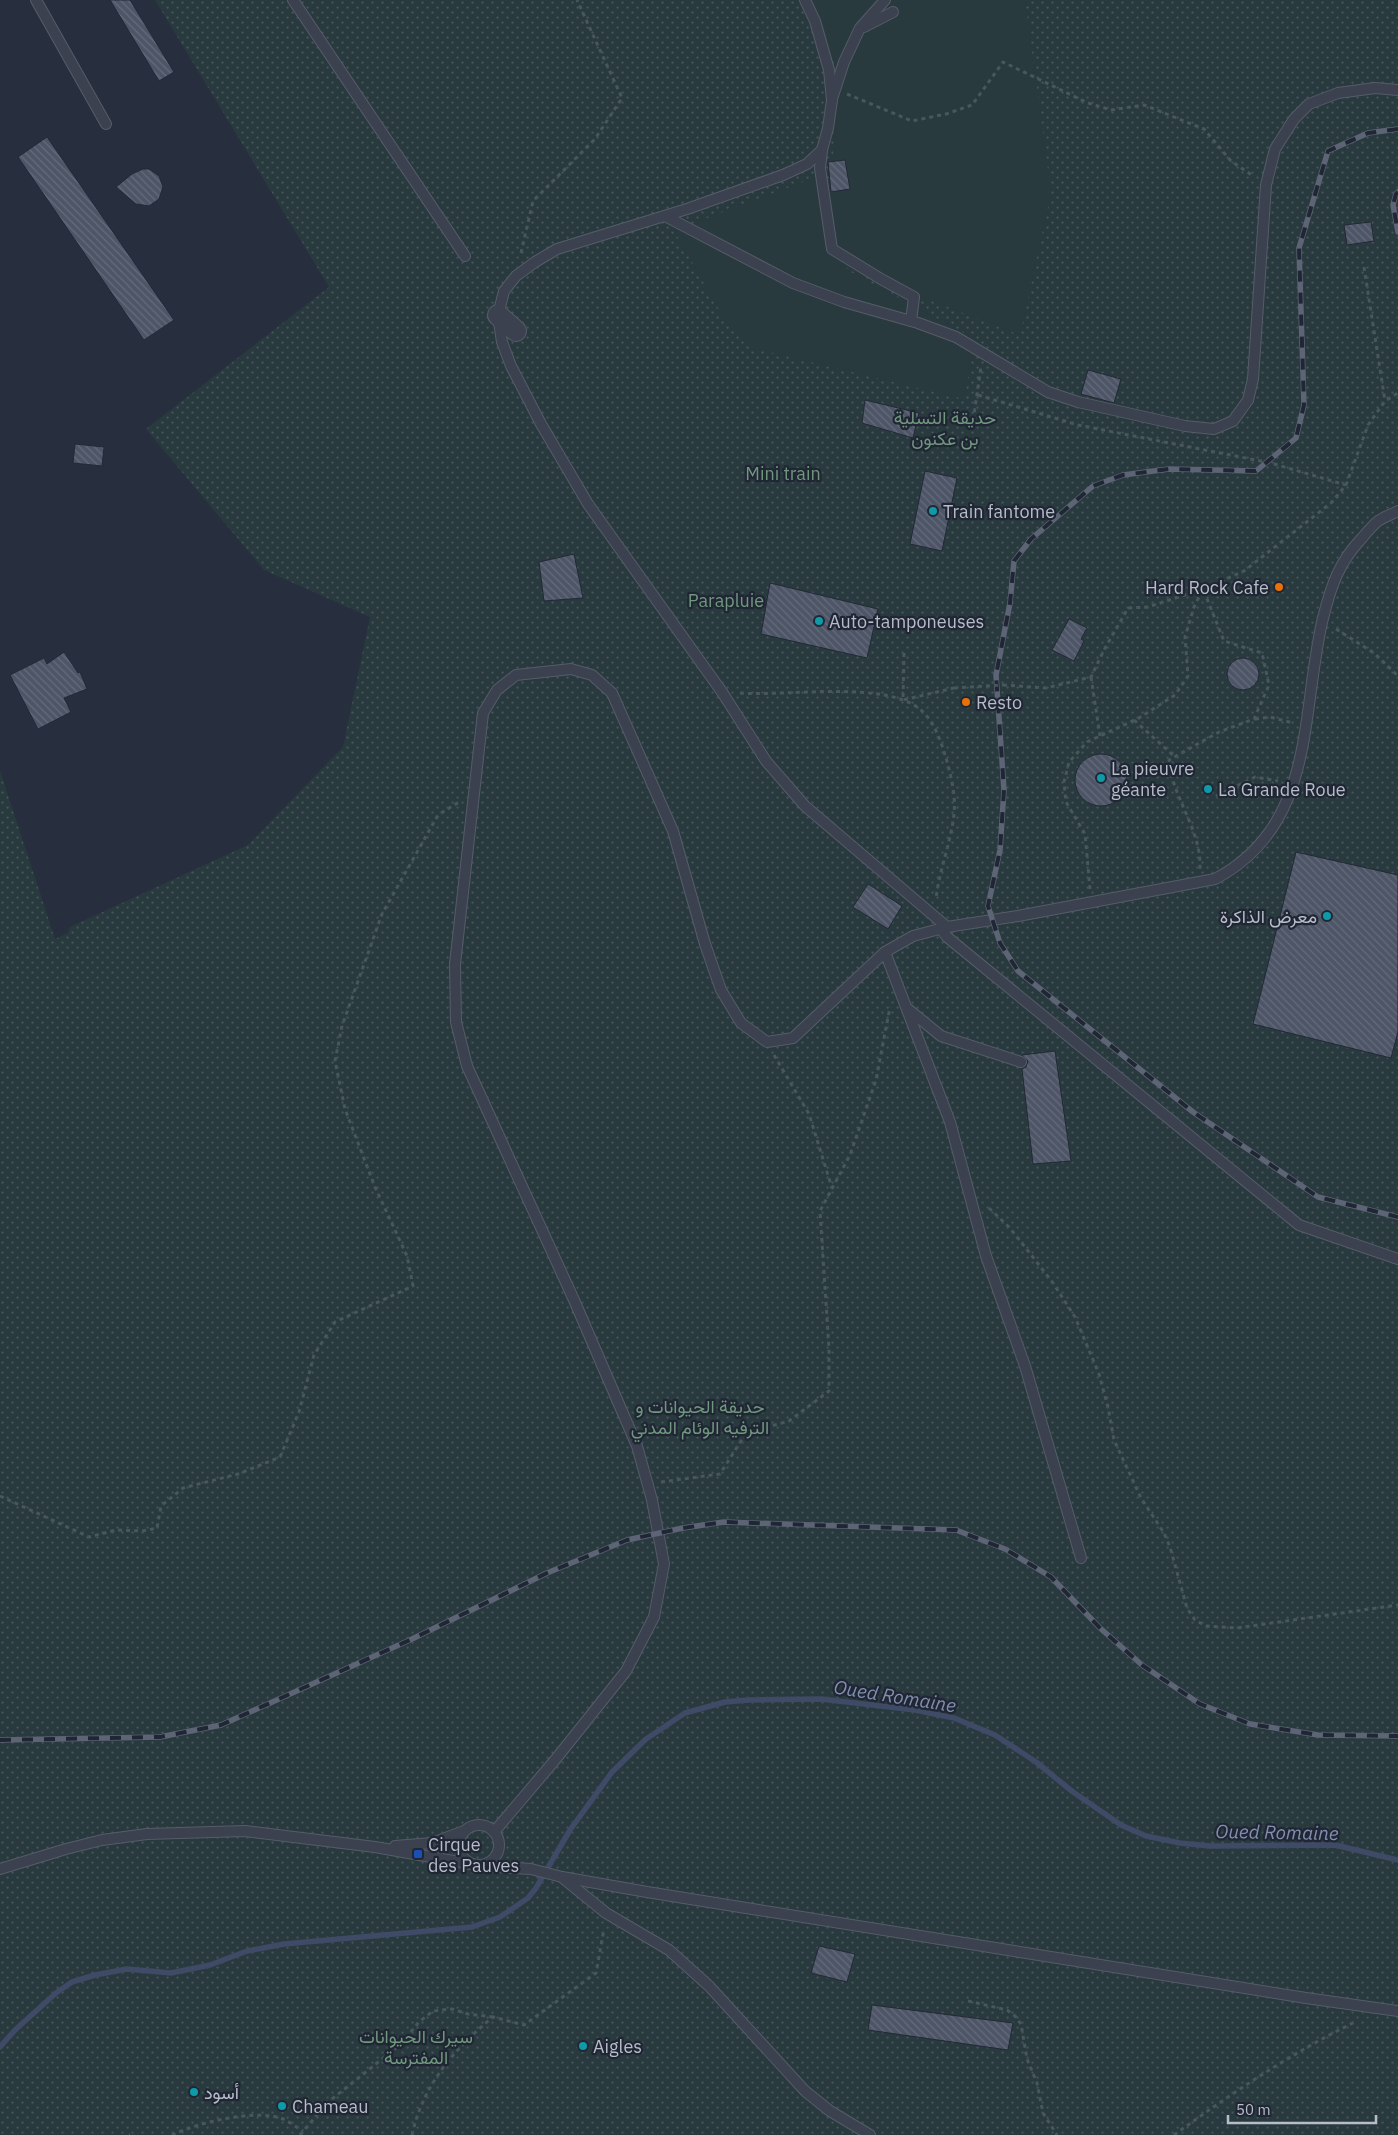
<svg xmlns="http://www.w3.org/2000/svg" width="1398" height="2135" viewBox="0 0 1398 2135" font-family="'IBM Plex Sans',Vazirmatn,sans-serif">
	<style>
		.park { fill: url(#park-dots) }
		.garden { fill: #293a3f }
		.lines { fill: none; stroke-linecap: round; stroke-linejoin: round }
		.stream { stroke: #3e4a66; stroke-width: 5.5 }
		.building { fill: url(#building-back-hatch); stroke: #222836 }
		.lane-casing { stroke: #565c69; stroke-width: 12 }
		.street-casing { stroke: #565c69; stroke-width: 22 }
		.path { stroke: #47575c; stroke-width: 3; stroke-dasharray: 4 4; stroke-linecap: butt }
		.lane { stroke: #3b414f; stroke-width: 10 }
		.street { stroke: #3b414f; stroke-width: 20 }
		.rail-casing { stroke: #5d6475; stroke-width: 5.5 }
		.rail { stroke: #202634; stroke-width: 4; stroke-dasharray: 11; stroke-linecap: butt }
		.path-bridge { stroke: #47575c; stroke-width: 3; stroke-dasharray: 4 4; stroke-linecap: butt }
		.culture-dot { fill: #0f9aa8; stroke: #202634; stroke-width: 2 }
		.food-dot { fill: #e8710a; stroke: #202634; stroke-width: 2 }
		.transit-dot { fill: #1a4fb4; stroke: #202634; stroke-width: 2 }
		.labels { text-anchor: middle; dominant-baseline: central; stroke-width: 4.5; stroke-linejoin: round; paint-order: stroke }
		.park-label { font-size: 18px; fill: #70987e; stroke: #202634 }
		.poi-label { font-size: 18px; fill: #b7bcc9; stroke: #202634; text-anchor: start }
		.water-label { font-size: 19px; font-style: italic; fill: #818eae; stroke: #202634 }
	</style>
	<defs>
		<pattern id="park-dots" width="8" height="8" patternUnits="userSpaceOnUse" patternTransform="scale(1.25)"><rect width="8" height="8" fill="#293a3f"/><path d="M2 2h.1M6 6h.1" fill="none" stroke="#465559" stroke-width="1.8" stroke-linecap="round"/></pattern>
		<pattern id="building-back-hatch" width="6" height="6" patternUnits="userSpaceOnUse" patternTransform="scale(1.25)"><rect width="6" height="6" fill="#4d5567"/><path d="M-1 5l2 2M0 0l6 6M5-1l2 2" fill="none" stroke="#646c7b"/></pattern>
	</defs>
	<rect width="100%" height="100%" fill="#272e3e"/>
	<polygon class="park" points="155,0 1398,0 1398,2135 0,2135 0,771 55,939 68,933 70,927 248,845 343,747 370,617 264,570 146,429 329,287"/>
	<polygon class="garden" points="806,0 1025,0 1051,193 1020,335 834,263 975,339 964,399 757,349 721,313 675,232 702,220 819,176 829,255 836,89 843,79"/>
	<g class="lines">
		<polyline class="stream" points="0,2047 15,2030 56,1993 72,1982 95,1975 127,1969 171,1973 210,1965 247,1951 284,1944 472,1927 500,1917 528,1898 536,1888 570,1830 612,1772 646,1739 685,1713 725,1702 749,1700 821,1699 915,1710 954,1718 995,1735 1036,1762 1073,1792 1121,1825 1146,1836 1180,1843 1210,1846 1335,1845 1398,1860"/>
	</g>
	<g class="building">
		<polygon points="110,0 130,0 174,72 159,81"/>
		<polygon points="47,137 174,320 144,340 18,157"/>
		<polygon points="845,160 850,189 831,192 828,162"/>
		<polygon points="143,169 149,169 159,176 163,187 159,199 149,206 136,204 116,187 132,174"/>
		<polygon points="1371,222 1374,241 1347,245 1344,225"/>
		<polygon points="1088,370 1121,379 1114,403 1081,394"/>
		<polygon points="865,400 919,413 913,438 862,423"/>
		<polygon points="75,444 104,447 102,466 73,463"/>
		<polygon points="925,471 957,478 942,551 910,544"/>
		<polygon points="574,554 583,598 544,601 539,562"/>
		<polygon points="770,583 878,609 867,658 761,634"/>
		<polygon points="1069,619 1087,628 1081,639 1084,641 1074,661 1052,650"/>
		<polygon points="64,652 78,673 80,672 87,689 64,698 71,712 38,729 10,675 44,658 47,664"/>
		<circle cx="1243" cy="674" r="16"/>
		<circle cx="1101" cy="780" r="26"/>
		<polygon points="1296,852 1398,875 1398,1032 1391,1058 1253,1024"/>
		<polygon points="868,884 902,906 888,929 853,907"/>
		<polygon points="1055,1051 1071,1161 1033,1164 1022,1069 1026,1067 1028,1061 1022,1055"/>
		<polygon points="819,1946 855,1954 847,1982 811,1973"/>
		<polygon points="872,2005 1013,2023 1008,2050 868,2030"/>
	</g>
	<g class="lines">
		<defs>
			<g id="lane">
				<polyline points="36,0 106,124"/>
				<polyline points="293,0 465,256"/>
				<polyline points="805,0 815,21 829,70 832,100 828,128 822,150 807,164 783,175 687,209 557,249 535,262 516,276 504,291 498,315 502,342 511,366 541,424 588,504 722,692 766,761 805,806 947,927"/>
				<polyline points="864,27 893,12"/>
				<polyline points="833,96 844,62 860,28 885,0"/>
				<polyline points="822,150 820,168 832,249 881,279 914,297 911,321"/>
				<polyline points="665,216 793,283 844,302 918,323 956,337 1048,392 1078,402 1185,426 1214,429 1233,421 1248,400 1253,379 1266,185 1275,149 1294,119 1309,104 1338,93 1375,88 1398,90"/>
				<polyline points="941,929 947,937 1299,1225 1398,1259"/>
				<path d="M885,952L913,936L947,927L1018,916L1215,879C1317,825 1300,714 1323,618C1331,586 1339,562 1362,538C1367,532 1372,526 1378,521C1384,517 1392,514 1398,511"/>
				<polyline points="908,1009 941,1036 1021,1062"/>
				<circle cx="479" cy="1845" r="20"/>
				<polyline points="494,1832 555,1760 626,1671 654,1617 664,1564 652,1500 637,1446 574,1300 467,1066 456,1022 455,964 483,713 497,690 516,675 571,669 592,675 612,693 673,831 705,944 721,990 741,1023 767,1042 793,1038 885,952 950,1122 986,1256 1025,1366 1081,1558"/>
				<polyline points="395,1846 432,1843 464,1831"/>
				<polyline points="481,1866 531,1869 562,1877 647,1892 1306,1998 1398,2011"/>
				<polyline points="0,1869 66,1849 102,1840 147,1834 245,1831 375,1847 470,1864"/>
				<polyline points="563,1878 606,1913 669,1950 709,1986 805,2091 830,2111 870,2135"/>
			</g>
			<polyline id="street" points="498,315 516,331"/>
		</defs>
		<use href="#lane" class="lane-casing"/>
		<use href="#street" class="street-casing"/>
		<g class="path">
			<polyline points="847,94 912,121 946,114 972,105 1003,62 1088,103 1111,110 1144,105 1204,129 1231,161 1253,176"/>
			<polyline points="521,253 533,201 595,139 622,98 577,0"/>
			<polyline points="1364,267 1385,401"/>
			<polyline points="978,395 1078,425 1271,463 1346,485"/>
			<polyline points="972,428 981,367"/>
			<polyline points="1336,629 1374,653 1398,676"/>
			<polyline points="904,653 903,700 954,688"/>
			<polyline points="1091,677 1100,736"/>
			<path d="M1003,685L1046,688L1091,677L1104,650L1128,608L1148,607L1203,589L1224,641L1262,653L1269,685L1254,719L1219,732L1169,760C1172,798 1202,830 1200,869"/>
			<path d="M740,693C786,697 887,679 922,711C935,723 941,742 946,758C951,776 956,796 954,814C951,843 939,870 936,899"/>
			<polyline points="1255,719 1270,717 1293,723"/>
			<polyline points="1134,720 1175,757"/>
			<polyline points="1216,796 1255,777 1278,781"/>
			<polyline points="1090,889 1085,834 1066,802 1064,782 1069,762 1087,742 1139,718 1175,695 1188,676 1185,637 1194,607 1203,589 1244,571 1331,503 1346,485 1368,425 1385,401 1398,393"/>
			<polyline points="774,1055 809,1114 832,1188"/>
			<polyline points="989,1208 1009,1227 1025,1247 1053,1283 1075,1317 1099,1374 1108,1407 1114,1440 1141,1498 1164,1533 1170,1547 1187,1608 1195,1620 1206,1626 1237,1628 1398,1605"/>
			<polyline points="661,1482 720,1474 746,1433 789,1421 829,1391 829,1349 820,1211 850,1155 876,1080 890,1007"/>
			<polyline points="0,1496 89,1537 116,1530 142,1531 157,1528 161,1506 183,1488 238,1474 280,1457 299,1412 314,1355 335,1322 413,1286 407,1256 375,1187 345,1109 335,1061 342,1026 382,914 438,815 459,802"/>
			<polyline points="968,2001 1007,2010 1015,2016 1021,2024 1027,2059 1037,2083 1043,2113 1057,2135"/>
			<polyline points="129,2135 130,2135"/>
			<path d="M172,2135C197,2123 256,2108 283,2119C290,2122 296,2127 303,2131"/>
			<polyline points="300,2135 327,2103 401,2044 419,2022 433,2011 452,2009 468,2014 493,2017"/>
			<path d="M412,2135C423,2085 454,2049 493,2017L524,2025L596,1973L604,1929"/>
			<path d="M1174,2135C1232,2093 1293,2052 1357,2021"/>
		</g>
		<use href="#lane" class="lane"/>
		<use href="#street" class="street"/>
		<defs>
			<g id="rail">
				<polyline points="1398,129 1368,133 1328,151 1299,248 1304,405 1296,438 1256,471 1169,469 1123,475 1093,486 1031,539 1014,561 1010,603 996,675 1004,790 1000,850 988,906 1000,943 1018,971 1193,1112 1318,1197 1398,1217"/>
				<polyline points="1398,192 1396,194 1393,205 1398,232"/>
				<polyline points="0,1740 160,1737 221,1725 412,1639 547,1573 627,1540 683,1528 724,1522 956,1530 1005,1549 1051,1577 1100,1628 1142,1665 1200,1704 1250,1724 1318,1735 1398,1736"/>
			</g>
		</defs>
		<use href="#rail" class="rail-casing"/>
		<use href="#rail" class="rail"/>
		<polyline class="path-bridge" points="954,688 1003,685"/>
	</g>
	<g class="culture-dot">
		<circle cx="933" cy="511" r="5"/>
		<circle cx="819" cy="621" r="5"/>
		<circle cx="1101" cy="778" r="5"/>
		<circle cx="1208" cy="789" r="5"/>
		<circle cx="1327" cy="916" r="5"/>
		<circle cx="583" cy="2046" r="5"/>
		<circle cx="194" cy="2092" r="5"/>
		<circle cx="282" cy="2106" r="5"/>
	</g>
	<g class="food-dot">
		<circle cx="1279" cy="587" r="5"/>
		<circle cx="966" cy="702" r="5"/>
	</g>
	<rect class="transit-dot" x="413" y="1849" width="10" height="10" rx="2.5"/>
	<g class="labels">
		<g class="park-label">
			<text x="945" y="417">حديقة التسلية<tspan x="945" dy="21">بن عكنون</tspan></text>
			<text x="783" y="473">Mini train</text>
			<text x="726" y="600">Parapluie</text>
			<text x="700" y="1406">حديقة الحيوانات و<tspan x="700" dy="21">الترفيه الوئام المدني</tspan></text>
			<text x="416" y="2036">سيرك الحيوانات<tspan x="416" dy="21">المفترسة</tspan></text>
		</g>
		<g class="poi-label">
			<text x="943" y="511">Train fantome</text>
			<text x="1269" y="587" text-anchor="end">Hard Rock Cafe</text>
			<text x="829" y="621">Auto-tamponeuses</text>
			<text x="976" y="702">Resto</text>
			<text x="1111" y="768">La pieuvre<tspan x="1111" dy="21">géante</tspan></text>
			<text x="1218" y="789">La Grande Roue</text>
			<text x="1317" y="916" text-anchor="end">معرض الذاكرة</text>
			<text x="428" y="1844">Cirque<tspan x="428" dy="21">des Pauves</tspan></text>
			<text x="593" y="2046">Aigles</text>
			<text x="204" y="2092">أسود</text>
			<text x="292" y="2106">Chameau</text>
		</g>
		<g class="water-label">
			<text transform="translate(895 1696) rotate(9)">Oued Romaine</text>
			<text transform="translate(1277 1832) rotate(1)">Oued Romaine</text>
		</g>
	</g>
	<path d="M1228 2115v8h148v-8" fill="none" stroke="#b7bcc9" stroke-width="2.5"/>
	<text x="1236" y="2115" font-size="15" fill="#b7bcc9" stroke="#202634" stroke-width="4" paint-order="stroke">50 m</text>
</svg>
